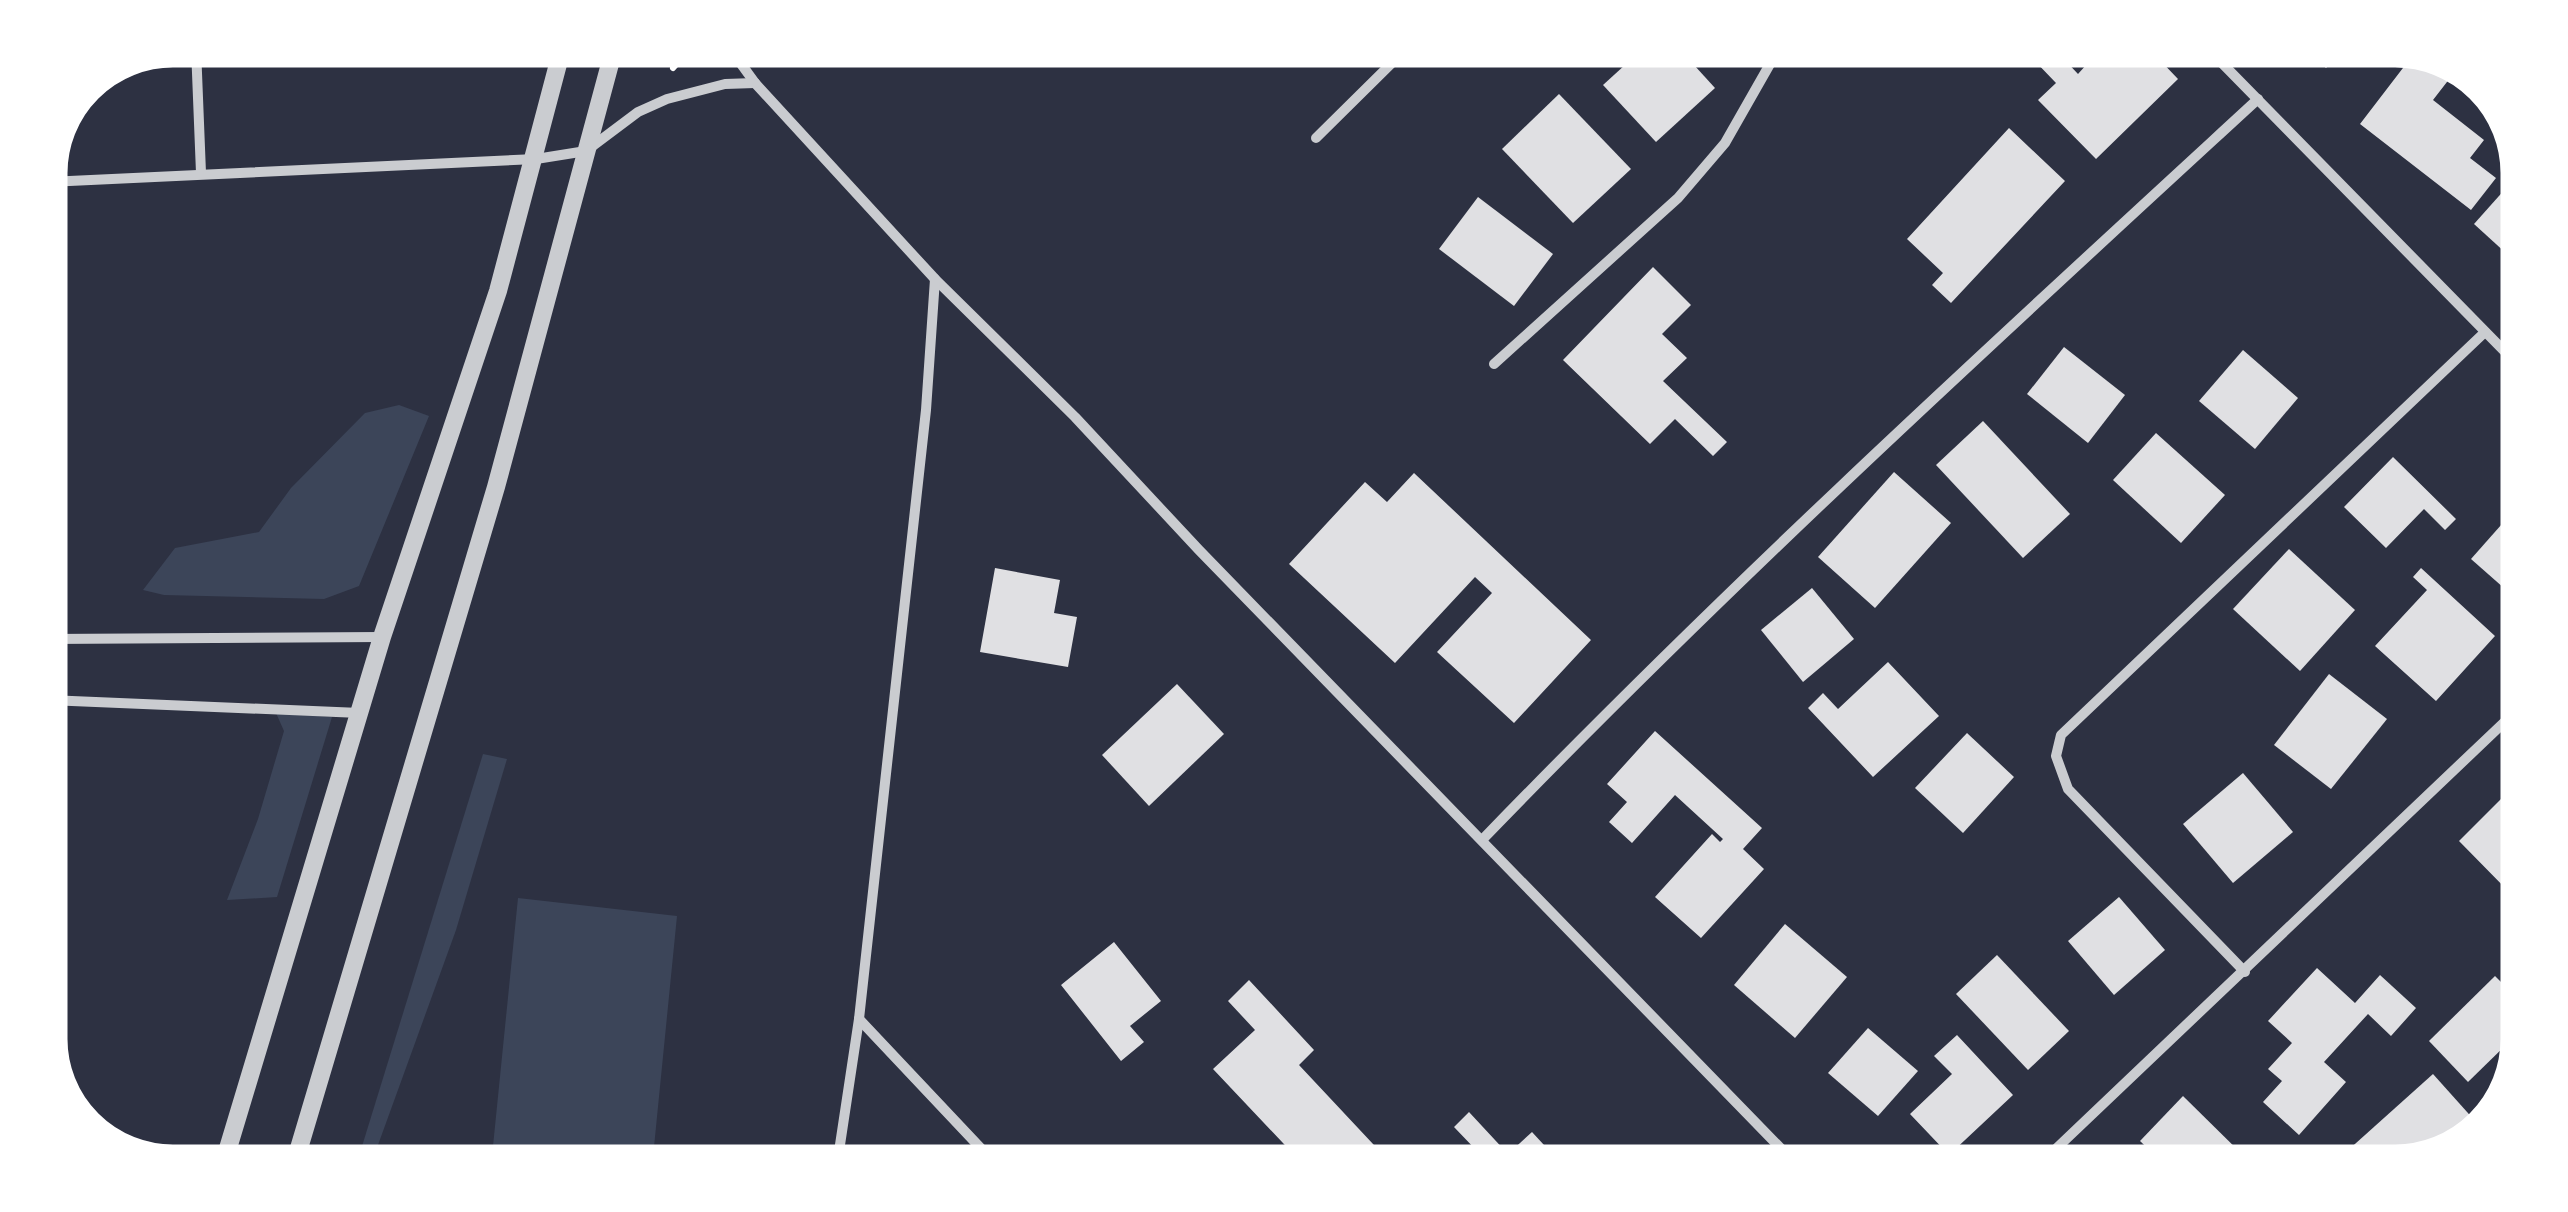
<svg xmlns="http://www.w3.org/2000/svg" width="2568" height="1212" viewBox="0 0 2568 1212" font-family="Quicksand,sans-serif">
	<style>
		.green { fill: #3c4559 }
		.building { fill: #e0e0e3 }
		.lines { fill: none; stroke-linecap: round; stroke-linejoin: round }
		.path { stroke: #fff; stroke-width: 6 }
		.minor { stroke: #caccd0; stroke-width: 10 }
		.tertiary { stroke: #caccd0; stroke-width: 18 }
		.rim { fill: none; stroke: #fff; stroke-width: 5 }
	</style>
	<rect width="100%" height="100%" fill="#2d3142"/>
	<g class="green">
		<polygon points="399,405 429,416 359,586 324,599 164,595 143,590 175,548 259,532 291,488 365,413"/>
		<polygon points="276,713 332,717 277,897 227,900 258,819 284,731"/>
		<polygon points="483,754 507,759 456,930 374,1156 359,1156"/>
		<polygon points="518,898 677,916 653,1157 492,1156"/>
	</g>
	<g class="building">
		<polygon points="1637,54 1684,54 1715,88 1656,142 1603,85"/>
		<polygon points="2030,56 2061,56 2078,74 2087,64 2079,56 2156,56 2178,79 2096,159 2038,100 2056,83"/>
		<polygon points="2315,57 2336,57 2326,68"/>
		<polygon points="2397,57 2443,57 2457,69 2433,100 2484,140 2470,158 2496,178 2471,210 2360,124 2406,64"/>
		<polygon points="1559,94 1631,169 1573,223 1502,149"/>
		<polygon points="2009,128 2065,181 1951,303 1932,285 1943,273 1907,239"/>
		<polygon points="2515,178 2520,183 2519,265 2474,224"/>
		<polygon points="1478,197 1553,254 1514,306 1439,249"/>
		<polygon points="1653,267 1691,305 1662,334 1687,358 1663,381 1727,442 1713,456 1675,419 1650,444 1563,360"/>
		<polygon points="2064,347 2125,395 2088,443 2027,394"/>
		<polygon points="2243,350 2298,398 2255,449 2199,401"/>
		<polygon points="1983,421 2070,514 2023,558 1936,465"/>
		<polygon points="2156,433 2225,495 2181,543 2113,480"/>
		<polygon points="2393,457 2456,519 2445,530 2424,509 2386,548 2344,507"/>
		<polygon points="1894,472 1951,523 1875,608 1818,557"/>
		<polygon points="1414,473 1591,640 1514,723 1437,652 1492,593 1475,577 1395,663 1289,564 1365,482 1387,502"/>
		<polygon points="2517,507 2516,593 2513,596 2471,559"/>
		<polygon points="2289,549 2355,610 2300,671 2233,609"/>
		<polygon points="995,568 1060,580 1054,613 1077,617 1068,667 980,652"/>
		<polygon points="2421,568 2495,636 2436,701 2375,646 2427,590 2413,577"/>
		<polygon points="1812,588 1854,639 1803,682 1761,630"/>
		<polygon points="1888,662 1939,716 1873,777 1808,708 1823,693 1838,709"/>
		<polygon points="2329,674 2387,719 2331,789 2274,745"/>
		<polygon points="1177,684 1224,734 1149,806 1102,755"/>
		<polygon points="1655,731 1762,828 1743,849 1764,869 1701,938 1655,897 1712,834 1720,842 1723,839 1675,795 1632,843 1609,822 1627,802 1607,784"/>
		<polygon points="1967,733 2014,777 1963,833 1915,788"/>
		<polygon points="2243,773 2293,832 2233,883 2183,824"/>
		<polygon points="2504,796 2514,806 2513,832 2508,838 2513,843 2513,896 2459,841"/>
		<polygon points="2119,897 2165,950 2114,995 2068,941"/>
		<polygon points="1785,924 1847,977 1795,1038 1734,985"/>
		<polygon points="1114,942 1161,1001 1130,1026 1144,1042 1121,1061 1061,985"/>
		<polygon points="1997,955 2069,1031 2028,1070 1956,994"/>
		<polygon points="2317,968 2355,1003 2380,975 2416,1008 2391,1036 2368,1014 2324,1062 2346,1082 2299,1135 2263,1102 2282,1081 2268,1069 2292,1043 2268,1021"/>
		<polygon points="2495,976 2512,993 2511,1040 2468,1082 2429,1041"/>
		<polygon points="1249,980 1314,1050 1299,1065 1388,1160 1299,1160 1213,1069 1255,1030 1228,1001"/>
		<polygon points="1868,1028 1918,1071 1878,1116 1828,1073"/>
		<polygon points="1957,1035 2013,1095 1949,1155 1910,1114 1952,1074 1934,1056"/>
		<polygon points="2433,1074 2476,1122 2445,1149 2395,1164 2339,1164 2336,1161"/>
		<polygon points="2183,1096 2252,1164 2163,1163 2140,1141"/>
		<polygon points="1469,1112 1508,1154 1532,1132 1556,1158 1467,1160 1477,1151 1454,1127"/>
		<polygon points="2270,1147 2288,1164 2254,1164"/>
	</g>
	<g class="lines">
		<polyline class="path" points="673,68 689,50"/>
		<g class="minor">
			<polyline points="196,48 201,173"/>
			<polyline points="731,50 755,83 935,279 1075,417 1199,550 1794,1162"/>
			<polyline points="2215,56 2518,365"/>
			<polyline points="1316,138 1402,53"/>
			<polyline points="48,182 536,159 586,151 638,112 667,99 725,84 755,83"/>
			<polyline points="1494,364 1678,198 1725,143 1770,64 1780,54"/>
			<polyline points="48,639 382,637"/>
			<polyline points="48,700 360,713"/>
			<path d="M1482,840C1730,583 1995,341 2258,99"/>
			<polyline points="2245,972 2068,789 2056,756 2061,735 2485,332"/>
			<polyline points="859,1019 990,1158"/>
			<polyline points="838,1158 859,1019 926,410 935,279"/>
			<polyline points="2041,1163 2515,712"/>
		</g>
		<g class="tertiary">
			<polyline points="226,1155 382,637 498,291 562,49"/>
			<polyline points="297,1155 496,487 614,49"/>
		</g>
	</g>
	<path d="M0 0H2568V1212H0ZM173 65H2395A108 108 0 0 1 2503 173V1039A108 108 0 0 1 2395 1147H173A108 108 0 0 1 65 1039V173A108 108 0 0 1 173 65Z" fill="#fff" fill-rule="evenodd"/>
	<path class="rim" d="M173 65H2395A108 108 0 0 1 2503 173V1039A108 108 0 0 1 2395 1147H173A108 108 0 0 1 65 1039V173A108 108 0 0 1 173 65Z"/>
</svg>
